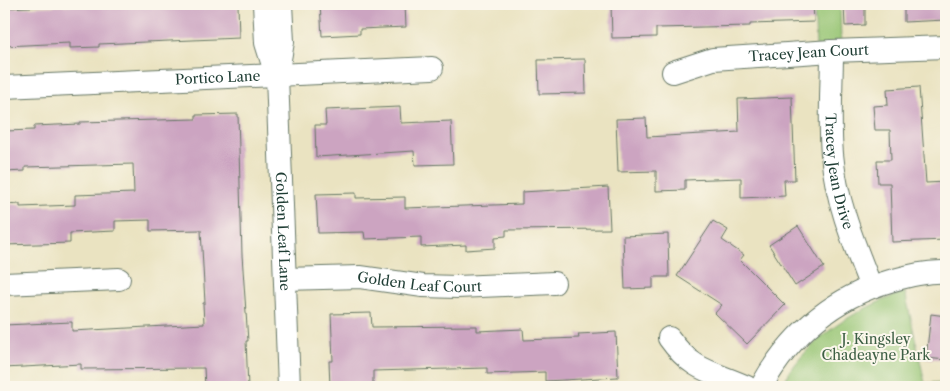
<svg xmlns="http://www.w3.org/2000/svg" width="950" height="391" viewBox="0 0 950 391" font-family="'Libre Caslon Text',serif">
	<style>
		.green { fill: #97c573; stroke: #5b8154 }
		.building { fill: #cca4c1 }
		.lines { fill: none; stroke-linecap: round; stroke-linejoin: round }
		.minor-casing { stroke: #667765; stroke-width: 24 }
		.minor { stroke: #fff; stroke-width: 22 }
		.labels { text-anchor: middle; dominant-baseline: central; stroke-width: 4; stroke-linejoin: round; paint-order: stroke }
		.street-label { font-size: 14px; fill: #1f3d34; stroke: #fbf7ec }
		.park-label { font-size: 14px; fill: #3d5f44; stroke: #fbf7ec }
	</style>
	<rect width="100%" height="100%" fill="#fbf7ec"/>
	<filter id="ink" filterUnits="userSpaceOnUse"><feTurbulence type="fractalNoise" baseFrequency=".02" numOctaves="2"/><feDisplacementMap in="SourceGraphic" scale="10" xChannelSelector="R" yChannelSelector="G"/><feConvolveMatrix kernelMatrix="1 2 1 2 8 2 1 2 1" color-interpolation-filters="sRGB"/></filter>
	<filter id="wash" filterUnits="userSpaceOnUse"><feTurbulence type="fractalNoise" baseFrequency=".0096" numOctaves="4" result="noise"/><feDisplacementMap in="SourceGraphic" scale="20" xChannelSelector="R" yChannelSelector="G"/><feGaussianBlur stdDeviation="1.12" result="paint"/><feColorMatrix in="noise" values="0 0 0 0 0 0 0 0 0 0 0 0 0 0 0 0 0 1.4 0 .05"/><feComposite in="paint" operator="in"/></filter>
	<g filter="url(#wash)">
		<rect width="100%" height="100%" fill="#eae3c1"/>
		<g class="green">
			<polygon points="814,4 840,4 841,45 816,46"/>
			<path d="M905,292L925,383L946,382V387H780C808,338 852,310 905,292Z"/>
		</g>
		<g id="blocks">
			<g class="building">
				<polygon points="105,4 238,4 239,38 99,44 99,47 70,48 70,43 4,46 4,8"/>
				<polygon points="320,4 405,4 406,27 360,29 360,34 322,36"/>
				<polygon points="611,4 813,4 814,22 750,24 750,26 656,28 656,37 612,38"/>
				<polygon points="844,4 865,4 865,25 845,26"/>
				<polygon points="904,4 946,4 946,20 904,22"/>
				<polygon points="585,59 586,93 539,94 538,60"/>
				<polygon points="919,87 926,183 946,182 946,240 892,242 890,183 878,183 877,160 891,160 890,130 875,130 873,106 888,105 887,89"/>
				<polygon points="792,97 795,180 784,180 785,196 741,198 741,178 685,180 685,190 656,191 656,171 618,172 616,119 646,118 647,137 739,132 738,99"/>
				<polygon points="400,107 401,123 451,121 453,164 415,165 414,151 316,157 315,125 326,125 325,110"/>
				<polygon points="238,114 242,255 248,341 246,341 248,387 205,387 204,368 81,369 81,364 4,368 4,325 72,322 72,331 204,324 203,303 205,303 201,230 150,231 150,220 115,221 115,231 70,233 70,243 4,245 4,205 20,204 20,207 75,205 75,195 134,193 133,164 25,167 25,171 4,172 4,131 34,130 34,126 80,124 80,122 196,119 196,115"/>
				<polygon points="608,187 610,229 506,230 506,236 495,237 495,248 466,250 466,245 421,247 421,237 365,239 364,232 318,233 316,194 356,193 356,198 405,197 405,208 464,206 522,204 522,192"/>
				<polygon points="713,221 728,230 722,240 744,255 740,260 785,305 747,344 715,313 722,305 677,276"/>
				<polygon points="798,226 824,267 795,286 769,245"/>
				<polygon points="668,234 669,277 653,277 653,288 625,289 623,236"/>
				<polygon points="371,313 372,327 477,326 477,331 523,329 524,340 579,338 578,334 616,332 618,377 545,381 545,372 487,374 487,368 373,371 373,387 330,387 329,361 333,361 331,314"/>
				<polygon points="931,314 946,316 946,360 926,358"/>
			</g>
		</g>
	</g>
	<g filter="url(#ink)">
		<use href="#blocks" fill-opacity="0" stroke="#667765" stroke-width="1"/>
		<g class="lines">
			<defs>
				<g id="minor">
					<polyline points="264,4 266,43 276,75"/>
					<path id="s1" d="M281,4L283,42L277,76L289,387"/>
					<path id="s2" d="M832,51C832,85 829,120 832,154C836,201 854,244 871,287"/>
					<path id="s3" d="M673,72L713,59L832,51L946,47"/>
					<path id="s4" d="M4,87L432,68"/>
					<path id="s5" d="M285,279L360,277L423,286L457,287L554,283"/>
					<polyline points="4,284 119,279"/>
					<path d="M669,338C693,372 712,371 747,387"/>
					<path d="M761,387C790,335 832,298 890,281C908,276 927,271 946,272"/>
				</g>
			</defs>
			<use href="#minor" class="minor-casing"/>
			<use href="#minor" class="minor"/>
		</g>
	</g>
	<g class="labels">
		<g class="street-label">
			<text stroke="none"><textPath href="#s3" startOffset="138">Tracey Jean Court</textPath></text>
			<text stroke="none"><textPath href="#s4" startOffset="214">Portico Lane</textPath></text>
			<text stroke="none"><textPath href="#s2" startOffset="121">Tracey Jean Drive</textPath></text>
			<text stroke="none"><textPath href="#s1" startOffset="228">Golden Leaf Lane</textPath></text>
			<text stroke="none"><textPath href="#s5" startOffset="135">Golden Leaf Court</textPath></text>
		</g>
		<g class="park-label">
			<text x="876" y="339">J. Kingsley<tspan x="876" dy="16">Chadeayne Park</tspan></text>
		</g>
	</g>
	<rect width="950" height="391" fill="none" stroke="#fbf7ec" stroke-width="20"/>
</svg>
